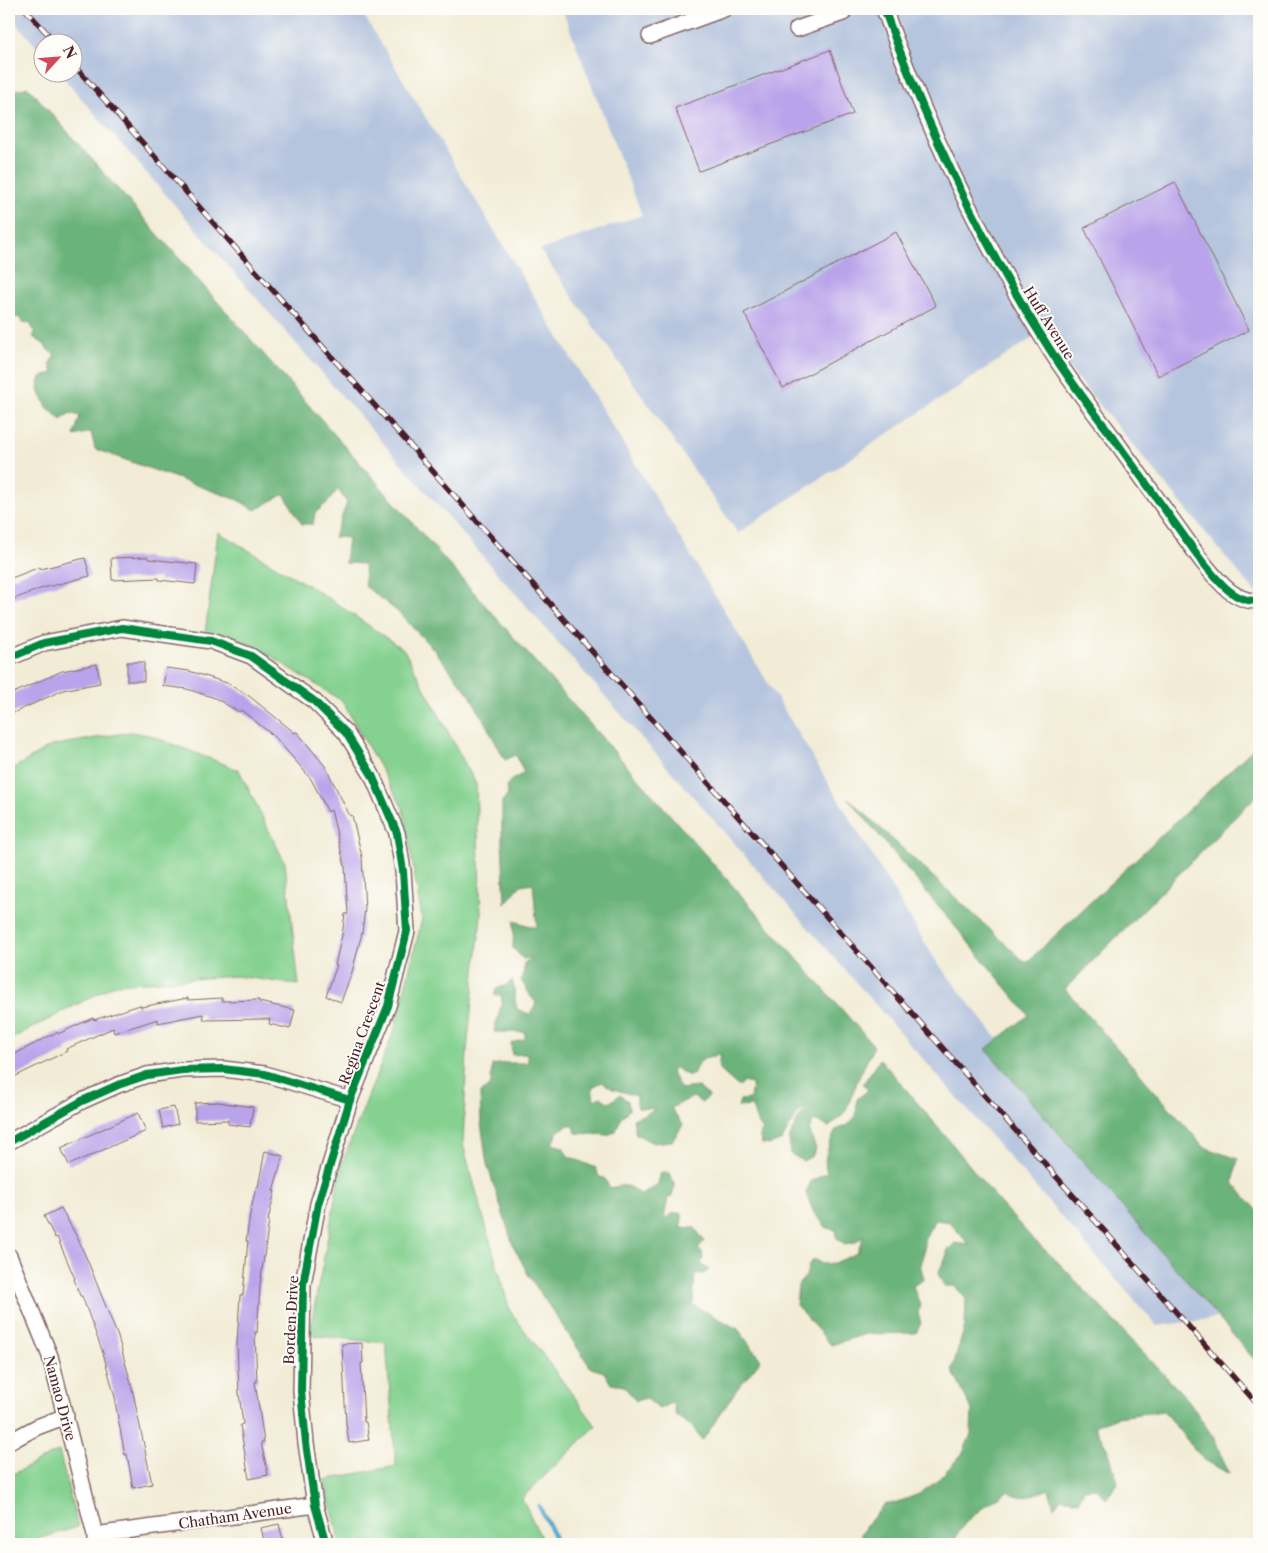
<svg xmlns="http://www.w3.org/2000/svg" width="1268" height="1553" viewBox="0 0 1268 1553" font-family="'Libre Caslon Text',serif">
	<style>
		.industrial { fill: #b6c5de }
		.green { fill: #84d190; stroke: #67785e }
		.forest { fill: #6bb37a; stroke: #5a6952 }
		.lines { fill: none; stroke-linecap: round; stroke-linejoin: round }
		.stream { stroke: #50a6cd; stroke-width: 4.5 }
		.building { fill: #b9a3ea }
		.minor-casing { stroke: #856767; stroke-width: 18 }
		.minor { stroke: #fff; stroke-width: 15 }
		.rail-casing { stroke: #4a1f2b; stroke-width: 5.5 }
		.rail { stroke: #fdfcf7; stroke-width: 4; stroke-dasharray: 11; stroke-linecap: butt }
		.cycleway-casing { stroke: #fdfcf7; stroke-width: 11 }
		.cycleway { stroke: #00873e; stroke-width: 8 }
		.labels { text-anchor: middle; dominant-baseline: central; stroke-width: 4; stroke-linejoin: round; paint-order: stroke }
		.street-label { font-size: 14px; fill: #4a1f2b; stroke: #fdfcf7 }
	</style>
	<rect width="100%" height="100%" fill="#fdfcf7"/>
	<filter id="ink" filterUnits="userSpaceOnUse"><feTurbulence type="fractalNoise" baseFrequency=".02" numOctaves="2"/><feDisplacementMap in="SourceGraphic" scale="10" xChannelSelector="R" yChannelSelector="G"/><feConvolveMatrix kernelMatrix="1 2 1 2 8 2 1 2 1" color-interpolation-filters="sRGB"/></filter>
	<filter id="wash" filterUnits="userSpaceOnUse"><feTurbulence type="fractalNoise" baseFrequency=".0096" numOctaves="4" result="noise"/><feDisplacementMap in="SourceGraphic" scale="20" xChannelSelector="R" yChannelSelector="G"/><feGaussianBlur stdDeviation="1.12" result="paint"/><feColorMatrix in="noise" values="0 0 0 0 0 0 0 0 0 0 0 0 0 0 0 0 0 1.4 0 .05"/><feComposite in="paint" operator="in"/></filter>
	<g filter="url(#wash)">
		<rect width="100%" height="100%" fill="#f2ecd6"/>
		<g class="industrial">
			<polygon points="9,9 360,9 936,961 1218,1318 1157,1326 59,73 72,72 72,42 42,42 42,53 9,15"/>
			<polygon points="562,9 1259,9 1259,597 1040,333 738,533 540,250 642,215"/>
		</g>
		<g class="green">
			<polygon points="218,532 324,595 404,650 476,784 481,915 467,1050 463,1145 510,1311 596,1426 522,1498 544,1544 341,1544 324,1480 396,1466 386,1343 309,1335 342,1163 395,1028 422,919 403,808 342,701 253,645 205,634"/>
			<polygon points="130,732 149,735 239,770 285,863 299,985 236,976 116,984 9,1040 9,771 51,746"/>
			<polygon points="59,1451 78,1527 21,1544 9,1544 9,1476"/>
		</g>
		<g class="forest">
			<path d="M28,87L874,1046L859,1077L845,1113L829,1127L814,1120L809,1131L816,1149L812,1156L803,1161L791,1154L789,1139L797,1121L807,1107L798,1113L782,1140L770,1145L762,1144L759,1135L763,1130L756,1120L752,1106L738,1107L740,1100L750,1099L752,1084L743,1082L739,1087L723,1073L718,1067L720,1055C704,1057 698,1060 693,1075H687L674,1067L671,1072L681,1089L698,1087L709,1096L702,1103L693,1097L671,1108L683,1125L672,1141L653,1143L636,1134L633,1119L657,1109L637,1108V1096L613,1089L602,1082L592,1087L594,1100L601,1097L609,1103L620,1095L628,1101L629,1110L621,1118L616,1131L608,1135L576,1133L574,1126L568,1125L557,1132L556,1138L552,1144L563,1147L568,1156L596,1168L599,1177L604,1178L610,1188C627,1184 628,1185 641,1195L658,1184L661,1172L670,1173L675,1186L672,1196L668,1198L664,1219L674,1213H682V1219L680,1228H695L704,1241L698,1250L702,1252L703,1258L701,1264L709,1270L703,1274L695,1273L693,1305L738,1329L761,1360L737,1389L702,1441L693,1427L676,1416L673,1402L659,1409L646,1398L636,1401L624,1386L611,1384L604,1372L591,1368L529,1276L513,1245L487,1164L481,1123L480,1094L491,1084L492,1065L505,1063H528L527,1054L512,1055L511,1043L525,1039V1032H494L502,1002L501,995H494L496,989L507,985L512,980C515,989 514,999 517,1009L529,1014L533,1010L536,1003L529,994L521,980L524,970V963L532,958L523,959L513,948L514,921L537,928L533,883L521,885L505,904L502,842V801L508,795L507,786L510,781L524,773L516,755L505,760L470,695L436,652L398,612L365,586L364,564L345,563L348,538L334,537L347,503L338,489L328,502L315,513L313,524H302L284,494L255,510L238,500L95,449L91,432L74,436L80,416L70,413L61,420L47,407L38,389L41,377L53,373L50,363L55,355L48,350L44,344L33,337L35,333L30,323L23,322L18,317L10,318L9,314V92Z"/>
			<polygon points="1259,743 1259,793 1065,989 1204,1147 1238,1159 1233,1183 1259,1212 1259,1365 986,1049 1029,1015 848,798 1026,963"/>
			<path d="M880,1059L949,1140L999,1202L1032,1238L1062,1266L1189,1401L1215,1440L1229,1474L1203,1459L1163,1411L1117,1417L1094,1426L1108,1449L1118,1483L1106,1499L1095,1488L1084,1489L1079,1501L1061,1498L1054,1507L1049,1489C1033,1495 1023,1501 1008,1491C989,1504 959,1520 954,1544H856L866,1526L884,1505L898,1502L919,1494L936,1482L963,1453L971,1434L972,1410L952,1370L965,1326L966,1299L955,1286H944L938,1273L947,1255V1251L955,1243L969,1245L950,1222L936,1220L930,1228L924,1240V1253L920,1264L924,1279L913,1286L920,1305L918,1313L921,1323L916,1333L866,1334L831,1345L796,1305L798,1285L806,1276L809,1264L814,1259L822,1264L835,1263L857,1253L864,1236L856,1242L845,1245L836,1237V1230L827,1228L814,1213L806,1193L811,1181L827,1173C822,1157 829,1145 836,1130L848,1125L856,1116L857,1099L868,1090L863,1084Z"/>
		</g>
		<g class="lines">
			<polyline class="stream" points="539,1506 558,1544"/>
		</g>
		<g id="blocks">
			<g class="building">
				<polygon points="830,50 853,114 699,171 675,108"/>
				<polygon points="1175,182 1249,330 1158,376 1084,228"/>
				<polygon points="896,232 936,306 783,388 744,313"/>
				<polygon points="148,557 148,559 197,564 195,584 159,580 159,578 112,580 111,558"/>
				<polygon points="85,558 90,576 43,588 11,600 9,594 9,579 40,567 41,569"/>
				<rect x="127" y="662" width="17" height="19"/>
				<polygon points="97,664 100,683 63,690 9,715 9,695 62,671"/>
				<polygon points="166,668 189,671 227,683 249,696 295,733 297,732 325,766 350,816 352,815 362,857 365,909 362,933 352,972 341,1002 326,996 337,965 335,965 342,935 345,914 348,914 345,867 331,810 328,812 311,779 275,737 241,710 239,712 215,698 187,689 163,686"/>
				<polygon points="188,998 188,1000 222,998 222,1001 259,1000 259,1002 295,1010 290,1029 269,1024 270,1019 204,1020 203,1014 158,1023 158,1019 114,1033 113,1028 66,1049 67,1051 14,1077 9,1067 9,1057 57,1032 58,1034 93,1018 94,1020 140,1005 141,1007"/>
				<polygon points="218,1102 253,1107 250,1127 228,1124 228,1120 195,1121 195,1103"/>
				<polygon points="174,1107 178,1124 163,1128 159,1110"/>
				<polygon points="138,1113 146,1131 69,1165 61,1148"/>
				<polygon points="265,1151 283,1156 273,1191 275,1191 268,1220 269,1220 260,1285 257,1333 255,1332 257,1382 255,1382 264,1442 261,1442 268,1475 249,1479 240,1425 243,1424 239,1394 237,1343 240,1295 243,1295 248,1241 246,1241 250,1214 256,1187 258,1187"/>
				<polygon points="61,1208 78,1239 89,1264 118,1337 131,1383 152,1484 133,1488 127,1454 125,1455 115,1402 116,1401 103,1353 82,1296 80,1296 74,1279 75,1279 57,1237 55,1238 44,1216"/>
				<polygon points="362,1343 363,1363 361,1363 364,1422 366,1422 369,1440 349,1443 346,1423 342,1344"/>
				<polygon points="279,1524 284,1544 265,1544 261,1528"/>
			</g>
		</g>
	</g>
	<g filter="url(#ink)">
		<use href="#blocks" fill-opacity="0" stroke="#856767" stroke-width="1"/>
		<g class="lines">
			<defs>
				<g id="minor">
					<path d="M884,9C927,127 981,242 1049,348C1069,380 1092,410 1115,440C1144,480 1172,520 1201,560C1216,578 1233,603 1259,601"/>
					<polyline points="797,29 843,13 842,9"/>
					<polyline points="650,36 724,9"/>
					<polyline points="9,658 44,643 122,628 211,641 251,656 314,701 346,733 372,775 397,833 403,871 407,931 388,1006 350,1100 318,1204 303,1284 301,1391 306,1443 315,1505 326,1544"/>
					<polyline points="9,1142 82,1101 118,1085 147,1075 182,1070 223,1069 265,1074 350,1100"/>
					<polyline points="9,1256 50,1356 95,1535 95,1544"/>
					<polyline points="9,1442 37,1427 66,1416"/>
					<polyline points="95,1535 315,1505"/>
				</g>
			</defs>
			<use href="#minor" class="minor-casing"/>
			<use href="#minor" class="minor"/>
			<defs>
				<g id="rail">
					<polyline points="25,9 55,42"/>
					<polyline points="72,63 1259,1406"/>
				</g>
			</defs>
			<use href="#rail" class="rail-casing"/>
			<use href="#rail" class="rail"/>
			<defs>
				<g id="cycleway">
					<path d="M884,9C927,127 981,242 1049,348C1069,380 1092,410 1115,440C1144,480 1172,520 1201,560C1216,578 1233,603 1259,601"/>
					<polyline points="9,658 44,643 122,628 211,641 251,656 314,701 346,733 372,775 397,833 403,871 407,931 388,1006 350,1100 318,1204 303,1284 301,1391 306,1443 315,1505 326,1544"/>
					<polyline points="9,1142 82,1101 118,1085 147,1075 182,1070 223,1069 265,1074 350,1100"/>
				</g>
			</defs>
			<use href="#cycleway" class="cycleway-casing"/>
			<use href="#cycleway" class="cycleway"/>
		</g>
	</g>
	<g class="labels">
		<g class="street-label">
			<text transform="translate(1049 323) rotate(58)">Huff Avenue</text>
			<text transform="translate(362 1033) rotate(-70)">Regina Crescent</text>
			<text transform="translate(291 1320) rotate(-87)">Borden Drive</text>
			<text transform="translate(60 1398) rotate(75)">Namao Drive</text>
			<text transform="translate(235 1516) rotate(-8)">Chatham Avenue</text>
		</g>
	</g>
	<rect width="1268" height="1553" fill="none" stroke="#fdfcf7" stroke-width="30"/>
	<g transform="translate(58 58) rotate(64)"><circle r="24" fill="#fdfcf7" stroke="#b5a4a5"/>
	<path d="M0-4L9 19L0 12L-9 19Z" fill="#d1495b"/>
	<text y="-8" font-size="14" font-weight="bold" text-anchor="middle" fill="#4a1f2b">N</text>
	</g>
</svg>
